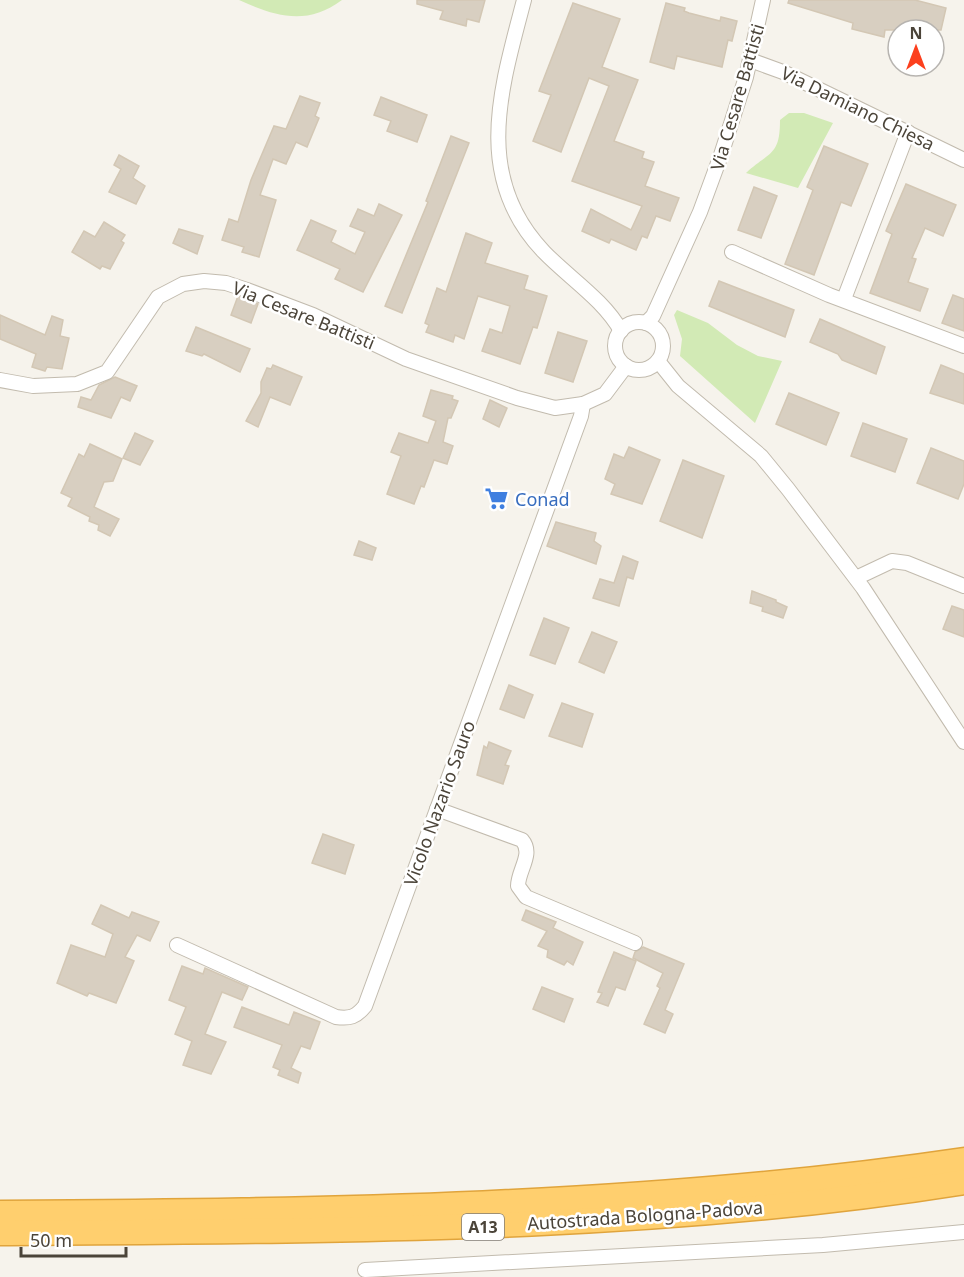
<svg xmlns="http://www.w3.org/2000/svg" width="964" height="1277" viewBox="0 0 964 1277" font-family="'Noto Sans',sans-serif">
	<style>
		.green { fill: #d2eab5 }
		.building { fill: #d8cfc1; stroke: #d3c7b4; stroke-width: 1.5 }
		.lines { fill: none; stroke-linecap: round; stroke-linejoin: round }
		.street-casing { stroke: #c2bbae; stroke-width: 16 }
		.highway-casing { stroke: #e0a43c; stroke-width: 27 }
		.street { stroke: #fff; stroke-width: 14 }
		.highway { stroke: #ffcf6e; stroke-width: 24 }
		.labels { text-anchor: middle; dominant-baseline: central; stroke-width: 5; stroke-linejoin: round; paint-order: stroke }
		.shield { fill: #fff; stroke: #817c74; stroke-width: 1.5 }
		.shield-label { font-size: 16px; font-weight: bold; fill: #4b4439 }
		.street-label { font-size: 18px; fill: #4b4439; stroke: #fff }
		.shop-label { font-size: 18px; fill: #366cbe; stroke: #fff; text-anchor: start }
	</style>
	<rect width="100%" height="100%" fill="#f6f3ec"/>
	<g class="green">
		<path d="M239,0H342C307,26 276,17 239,0Z"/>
		<path d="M789,113H804L833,123L798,188L746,173C770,151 780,156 780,120Z"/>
		<polygon points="677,310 708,323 737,345 758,356 782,361 755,423 680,356 682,339 674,315"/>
	</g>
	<g class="building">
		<polygon points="417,0 485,0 479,22 467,19 466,26 440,19 443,11 417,4"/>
		<polygon points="789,0 915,0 946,8 941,30 885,30 884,37 852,29 853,23 788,3"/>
		<polygon points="573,3 620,19 602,67 638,80 614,141 644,152 642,158 654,162 645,186 679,198 670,221 656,216 647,238 642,236 636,250 611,239 609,243 582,231 591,209 631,230 642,206 572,181 609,86 589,78 561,152 533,141 551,95 539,91"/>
		<polygon points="666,3 685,8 684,11 689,13 720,21 721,17 737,21 732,41 728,40 722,67 677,56 674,69 650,62"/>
		<polygon points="300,96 320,103 315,116 319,118 307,147 296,142 286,164 273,159 260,195 276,200 259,257 242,252 244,247 222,240 229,219 238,222 251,180 274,126 286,129"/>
		<polygon points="381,97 427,115 417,142 387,131 391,121 374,115"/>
		<polygon points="451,136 469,143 402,313 385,306 428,202 426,201"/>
		<polygon points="824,146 868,164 851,206 841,202 814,275 785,264 813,190 807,187"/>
		<polygon points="119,155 139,166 133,178 145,186 136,204 109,192 121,169 114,165"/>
		<polygon points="906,184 956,205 943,236 925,228 912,258 916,259 908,282 928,289 920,311 870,293 892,234 886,231"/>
		<polygon points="754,187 777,196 761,238 738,230"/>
		<polygon points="379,204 402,215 363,292 335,279 340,269 297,250 311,220 336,231 331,242 355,254 365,232 350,226 358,209 374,216"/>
		<polygon points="104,222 125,235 121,241 124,243 110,269 102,266 100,269 72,252 84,231 95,237"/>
		<polygon points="179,229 203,236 197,254 173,243"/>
		<polygon points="466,233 492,243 485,263 528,276 524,289 547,296 537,328 533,327 520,364 482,351 490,329 502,333 510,306 478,296 464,339 455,335 453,342 426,332 429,325 425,323 437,288 446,292"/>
		<polygon points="719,281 794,310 785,337 709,306"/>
		<polygon points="953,295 964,299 964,331 942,323"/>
		<polygon points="238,296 258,304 251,323 231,315"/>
		<polygon points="0,315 45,335 52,316 63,320 60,336 69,338 62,369 47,367 45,371 32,367 36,354 0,339"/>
		<polygon points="820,319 885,347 876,374 842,360 838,354 810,342"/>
		<polygon points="196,327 250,349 240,372 204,354 202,356 186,351"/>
		<polygon points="558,332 587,341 573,382 545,373"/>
		<polygon points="273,365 302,377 290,405 270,397 258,427 246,421 261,393 261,382 267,368 271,369"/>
		<polygon points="941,365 964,374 964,404 930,393"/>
		<polygon points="115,377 137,386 130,401 121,397 111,418 78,407 81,397 91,400 99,385"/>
		<polygon points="431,390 453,396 452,399 458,401 451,418 448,418 443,442 453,446 447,464 434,460 424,487 421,486 414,504 387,494 401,456 391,452 399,433 428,443 436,421 423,416"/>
		<polygon points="789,393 839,413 826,445 776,424"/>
		<polygon points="490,400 507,408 499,427 483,419"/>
		<polygon points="863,423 907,439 895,472 851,456"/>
		<polygon points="135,433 153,441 140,465 123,458"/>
		<polygon points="90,444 122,459 113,481 104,482 94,507 119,519 110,536 98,530 99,525 89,521 90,517 68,506 72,498 61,493 79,454 84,457"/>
		<polygon points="629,447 660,460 642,504 611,494 615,484 605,479 614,454 624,458"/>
		<polygon points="931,448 964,461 964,484 958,499 917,483"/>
		<polygon points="683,460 724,476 702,538 660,521"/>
		<polygon points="556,522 596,533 594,541 601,546 596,564 547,546"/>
		<polygon points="359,541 376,548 372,560 354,555"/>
		<polygon points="623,556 638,562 633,579 627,577 619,606 593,598 600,579 614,583"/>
		<polygon points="752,591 776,600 776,602 787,607 783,618 762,611 763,607 750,603"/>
		<polygon points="952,606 964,610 964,637 943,629"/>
		<polygon points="544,618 569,628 555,664 530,655"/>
		<polygon points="592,632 617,642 604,673 579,662"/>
		<polygon points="509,685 533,695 524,718 500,709"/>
		<polygon points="562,703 593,714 582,747 549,736"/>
		<polygon points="489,742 511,751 505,765 509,766 503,784 477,775 484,746 487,748"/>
		<polygon points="323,834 354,845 345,874 312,863"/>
		<polygon points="101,905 129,918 132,912 159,922 150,941 137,935 125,957 134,961 116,1003 89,993 87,996 57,983 71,945 105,957 113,934 92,924"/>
		<polygon points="526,910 556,922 553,928 583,942 573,965 567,961 564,965 547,957 548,950 538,946 547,931 522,920"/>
		<polygon points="643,947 684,964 665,1010 673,1014 665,1033 644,1024 660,988 657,986 663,973 633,958 635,952"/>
		<polygon points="614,952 636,961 625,990 616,987 608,1006 597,1002 602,993 598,992"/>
		<polygon points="182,966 203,974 205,968 248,987 242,1000 222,992 205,1034 226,1042 211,1074 183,1065 192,1041 175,1034 186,1007 169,1000"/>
		<polygon points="542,987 573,999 564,1022 533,1009"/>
		<polygon points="242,1007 289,1025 294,1012 320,1022 310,1049 301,1046 291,1068 301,1073 298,1083 278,1075 280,1070 273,1067 282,1045 234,1027"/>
	</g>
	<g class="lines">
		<defs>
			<g id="street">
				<path d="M524,0C501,88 472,177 544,252C568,277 604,300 621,331"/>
				<polyline points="750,60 783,72 964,160"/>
				<polyline points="732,252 829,295 964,346"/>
				<polyline points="844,299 908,132"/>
				<circle cx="639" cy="346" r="24"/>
				<polyline points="646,323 653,316 700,212 721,155 746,77 763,0"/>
				<polyline points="658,361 678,386 761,456 788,489 863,588 964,742"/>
				<polyline points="0,380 33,386 77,384 107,372 158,297 183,284 204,281 226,283 247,290 313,315 406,359 517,398 555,408 583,404 605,394 626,366"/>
				<polyline points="856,578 892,561 907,563 964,586"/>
				<path d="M437,809L522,840C534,854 518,870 518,886L526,897L635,943"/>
				<path d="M177,945L336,1017C350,1019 356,1017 365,1006L581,416L583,404"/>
				<polyline points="365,1270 823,1245 964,1232"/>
			</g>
			<g id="highway">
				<path d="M0,1213C322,1211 645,1207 964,1160"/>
				<path d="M0,1233C322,1230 645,1233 964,1182"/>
			</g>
		</defs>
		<use href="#street" class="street-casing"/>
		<use href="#highway" class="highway-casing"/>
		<use href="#street" class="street"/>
		<use href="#highway" class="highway"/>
	</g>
	<defs>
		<symbol id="supermarket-bare" viewBox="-9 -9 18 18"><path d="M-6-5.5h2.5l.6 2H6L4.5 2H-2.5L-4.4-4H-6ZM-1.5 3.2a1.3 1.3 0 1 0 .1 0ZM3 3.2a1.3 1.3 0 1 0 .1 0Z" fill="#3f7fe0" stroke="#fff" stroke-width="2.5" paint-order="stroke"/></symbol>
	</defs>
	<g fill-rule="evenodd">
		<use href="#supermarket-bare" x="480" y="482" width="33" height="33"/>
	</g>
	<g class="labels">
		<rect class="shield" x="462" y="1214" width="42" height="26" rx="4.5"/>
		<g class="shield-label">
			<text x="483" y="1227">A13</text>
		</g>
		<g class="street-label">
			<text transform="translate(737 97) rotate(-74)">Via Cesare Battisti</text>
			<text transform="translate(858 108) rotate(26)">Via Damiano Chiesa</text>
			<text transform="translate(304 315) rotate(22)">Via Cesare Battisti</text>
			<text transform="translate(439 803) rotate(-70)">Vicolo Nazario Sauro</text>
			<text transform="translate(645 1215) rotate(-4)">Autostrada Bologna-Padova</text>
		</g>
		<g class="shop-label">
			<text x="515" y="499">Conad</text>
		</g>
	</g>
	<g transform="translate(916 48)"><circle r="28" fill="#ffffff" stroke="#b7b4b0" stroke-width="1.5"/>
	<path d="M0-4.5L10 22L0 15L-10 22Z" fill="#fc3f1d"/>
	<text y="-9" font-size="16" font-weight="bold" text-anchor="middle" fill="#4b4439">N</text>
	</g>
	<path d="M21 1247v9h105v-9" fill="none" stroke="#4b4439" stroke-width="3"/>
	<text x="30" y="1247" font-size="18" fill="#4b4439" stroke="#ffffff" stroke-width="4.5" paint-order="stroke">50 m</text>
</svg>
